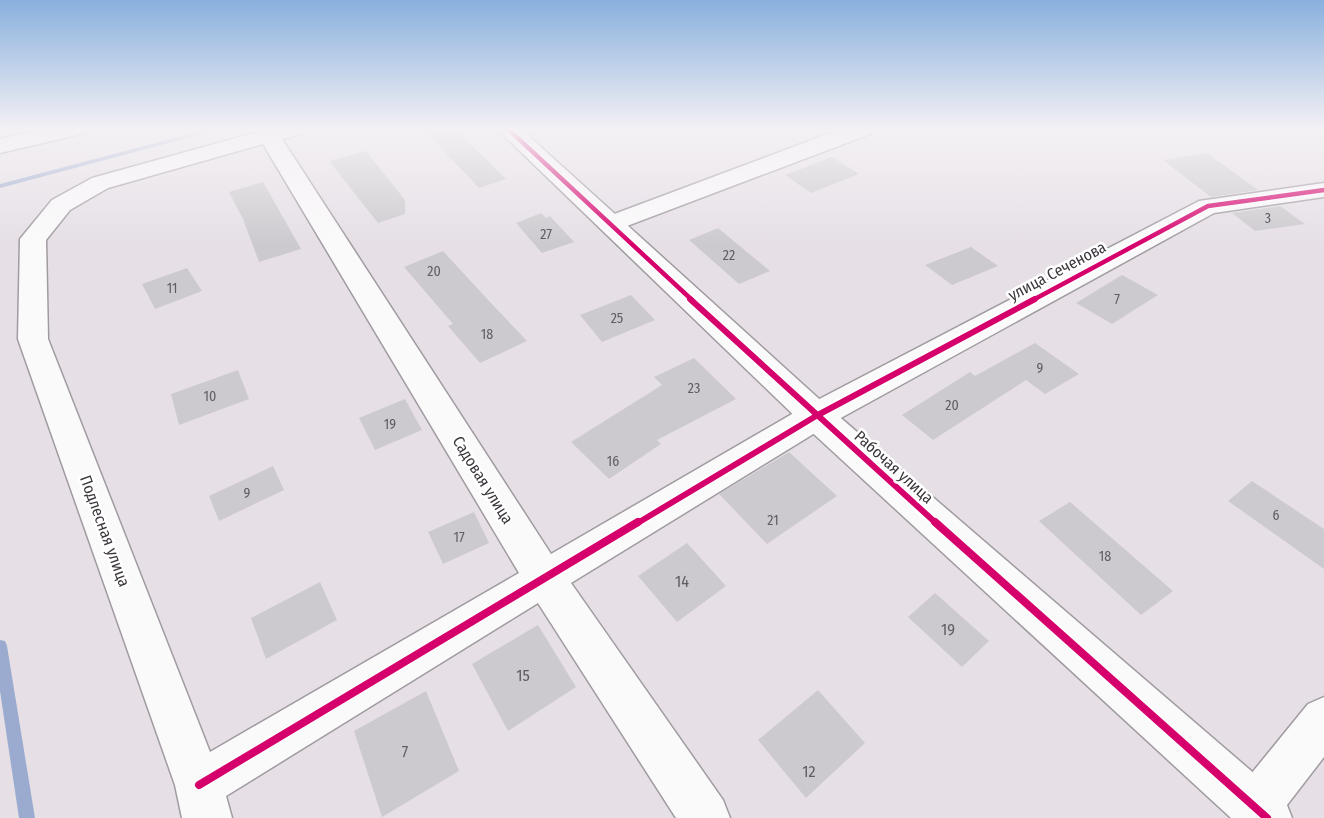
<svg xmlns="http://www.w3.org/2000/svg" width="1324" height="818" viewBox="0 0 1324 818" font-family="'Fira Sans Condensed',sans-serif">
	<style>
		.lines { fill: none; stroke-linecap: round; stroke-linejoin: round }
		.stream { fill: #9babd0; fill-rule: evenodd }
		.building { fill: #cdcacf }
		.minor-casing { stroke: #a09ba0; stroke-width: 3 }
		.tertiary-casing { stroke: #a09ba0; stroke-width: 3 }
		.minor { fill: #fbfafb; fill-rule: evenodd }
		.tertiary { fill: #fbfafb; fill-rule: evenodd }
		.cycleway-far2-casing { stroke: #fff; stroke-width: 8 }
		.cycleway-far1-casing { stroke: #fff; stroke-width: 10 }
		.cycleway-casing { stroke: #fff; stroke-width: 11 }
		.cycleway-far2 { stroke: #d6006c; stroke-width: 4.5 }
		.cycleway-far1 { stroke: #d6006c; stroke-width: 6 }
		.cycleway { stroke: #d6006c; stroke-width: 8 }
		.labels { text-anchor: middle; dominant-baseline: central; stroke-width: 5; stroke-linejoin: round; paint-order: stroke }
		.number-label { font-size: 14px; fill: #615c62 }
		.street-label { font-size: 16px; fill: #3c373c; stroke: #fff }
		.near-number-label { font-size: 16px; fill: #615c62 }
	</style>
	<rect width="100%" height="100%" fill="#e6e0e6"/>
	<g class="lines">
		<g class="stream">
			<polygon points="209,129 221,129 0,188 0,184"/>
			<polygon points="0,640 5,641 7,646 35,818 19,818 0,691"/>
		</g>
	</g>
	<g class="building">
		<polygon points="423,129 455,129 506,179 479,188"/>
		<polygon points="366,151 405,200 405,214 378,223 329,161"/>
		<polygon points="1207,153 1258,190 1211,197 1163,160"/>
		<polygon points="832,157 859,174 811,193 785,175"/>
		<polygon points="263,182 301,249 259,262 243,219 229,192"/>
		<polygon points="1280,206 1305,224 1255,231 1232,213"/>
		<polygon points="541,213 546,218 550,216 574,242 542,253 516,223"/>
		<polygon points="718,228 770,271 739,284 689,240"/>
		<polygon points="971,247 998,266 952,285 925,265"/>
		<polygon points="443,251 490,302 527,341 480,363 448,326 453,324 404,267"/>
		<polygon points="187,268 202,291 155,309 142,284"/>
		<polygon points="1122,275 1158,295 1112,324 1076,303"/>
		<polygon points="631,295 655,320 602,342 580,315"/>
		<polygon points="1035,343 1079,374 1045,394 1026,380 933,440 902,415 970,372 975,376"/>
		<polygon points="694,358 736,399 657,440 661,444 609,479 571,442 662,385 654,377"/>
		<polygon points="238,370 249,399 179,425 171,394"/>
		<polygon points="405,399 422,430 375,450 359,418"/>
		<polygon points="789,452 837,496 767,544 719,494"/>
		<polygon points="273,466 284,490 219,521 209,496"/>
		<polygon points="1252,481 1324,529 1324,569 1228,501"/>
		<polygon points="1070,502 1173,591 1141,615 1039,521"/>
		<polygon points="474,512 489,543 443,564 428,532"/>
		<polygon points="687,543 726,586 677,622 638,576"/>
		<polygon points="320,582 337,620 266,659 251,618"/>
		<polygon points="935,593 989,641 962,667 908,617"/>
		<polygon points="538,625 576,687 508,731 472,664"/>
		<polygon points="818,690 865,743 806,798 758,740"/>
		<polygon points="426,691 459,771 382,817 354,731"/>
	</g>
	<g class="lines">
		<defs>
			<g id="minor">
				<polygon points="44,129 84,129 81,134 0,153 0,139"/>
				<path d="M269,129H305L302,134L282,139L551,554L804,407L1199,201L1324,183V197L1214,213L828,425L571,583L723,800L730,818H676L538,603L226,796L232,818H182L175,785L18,339L20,239L52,200L92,178ZM263,144L519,573L210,752L48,339L46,240L70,210L108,188Z"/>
				<polygon points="841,129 873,129 870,134 619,229 610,232 601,229 597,224 601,219"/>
				<polygon points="1324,697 1324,757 1277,818 1235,818 1230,807 1238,790 1308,704"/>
			</g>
			<polygon id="tertiary" points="497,129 521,129 828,407 1285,800 1292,818 1231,818 804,425"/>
		</defs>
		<use href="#minor" class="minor-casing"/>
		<use href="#tertiary" class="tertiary-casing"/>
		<use href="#minor" class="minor"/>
		<use href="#tertiary" class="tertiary"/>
		<defs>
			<g id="cycleway-far2">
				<polyline points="508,129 692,300"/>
				<polyline points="1033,300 1208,206 1324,190"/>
			</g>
			<g id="cycleway-far1">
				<polyline points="690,299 937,524"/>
				<polyline points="636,524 816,416 1035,299"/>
			</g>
			<g id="cycleway">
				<polyline points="935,522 1267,818"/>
				<polyline points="199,785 638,522"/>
			</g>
		</defs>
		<use href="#cycleway-far2" class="cycleway-far2-casing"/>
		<use href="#cycleway-far1" class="cycleway-far1-casing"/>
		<use href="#cycleway" class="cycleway-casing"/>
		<use href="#cycleway-far2" class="cycleway-far2"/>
		<use href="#cycleway-far1" class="cycleway-far1"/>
		<use href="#cycleway" class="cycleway"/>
	</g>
	<linearGradient id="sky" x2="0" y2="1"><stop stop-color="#89b0de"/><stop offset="0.53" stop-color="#f4f1f4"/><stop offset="1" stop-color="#f4f1f4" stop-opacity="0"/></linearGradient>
	<rect width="1324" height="244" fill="url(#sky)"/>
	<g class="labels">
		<g class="number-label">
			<text x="1268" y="218">3</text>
			<text x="546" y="234">27</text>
			<text x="729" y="255">22</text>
			<text x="434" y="271">20</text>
			<text x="172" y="288">11</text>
			<text x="1117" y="299">7</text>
			<text x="617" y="318">25</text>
			<text x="487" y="334">18</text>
			<text x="1040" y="368">9</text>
			<text x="694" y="388">23</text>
			<text x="210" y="396">10</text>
			<text x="952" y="405">20</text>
			<text x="390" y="424">19</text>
			<text x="613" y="461">16</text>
			<text x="247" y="493">9</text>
			<text x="1276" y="515">6</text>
			<text x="773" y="520">21</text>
			<text x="459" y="537">17</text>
			<text x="1105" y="556">18</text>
		</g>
		<g class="street-label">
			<text transform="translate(1057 271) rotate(-28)">улица Сеченова</text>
			<text transform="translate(894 467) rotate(42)">Рабочая улица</text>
			<text transform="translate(483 480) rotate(58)">Садовая улица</text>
			<text transform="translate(105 531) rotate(70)">Подлесная улица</text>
		</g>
		<g class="near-number-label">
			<text x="682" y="581">14</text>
			<text x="948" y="629">19</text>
			<text x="523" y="675">15</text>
			<text x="405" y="751">7</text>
			<text x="809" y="771">12</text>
		</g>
	</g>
</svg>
